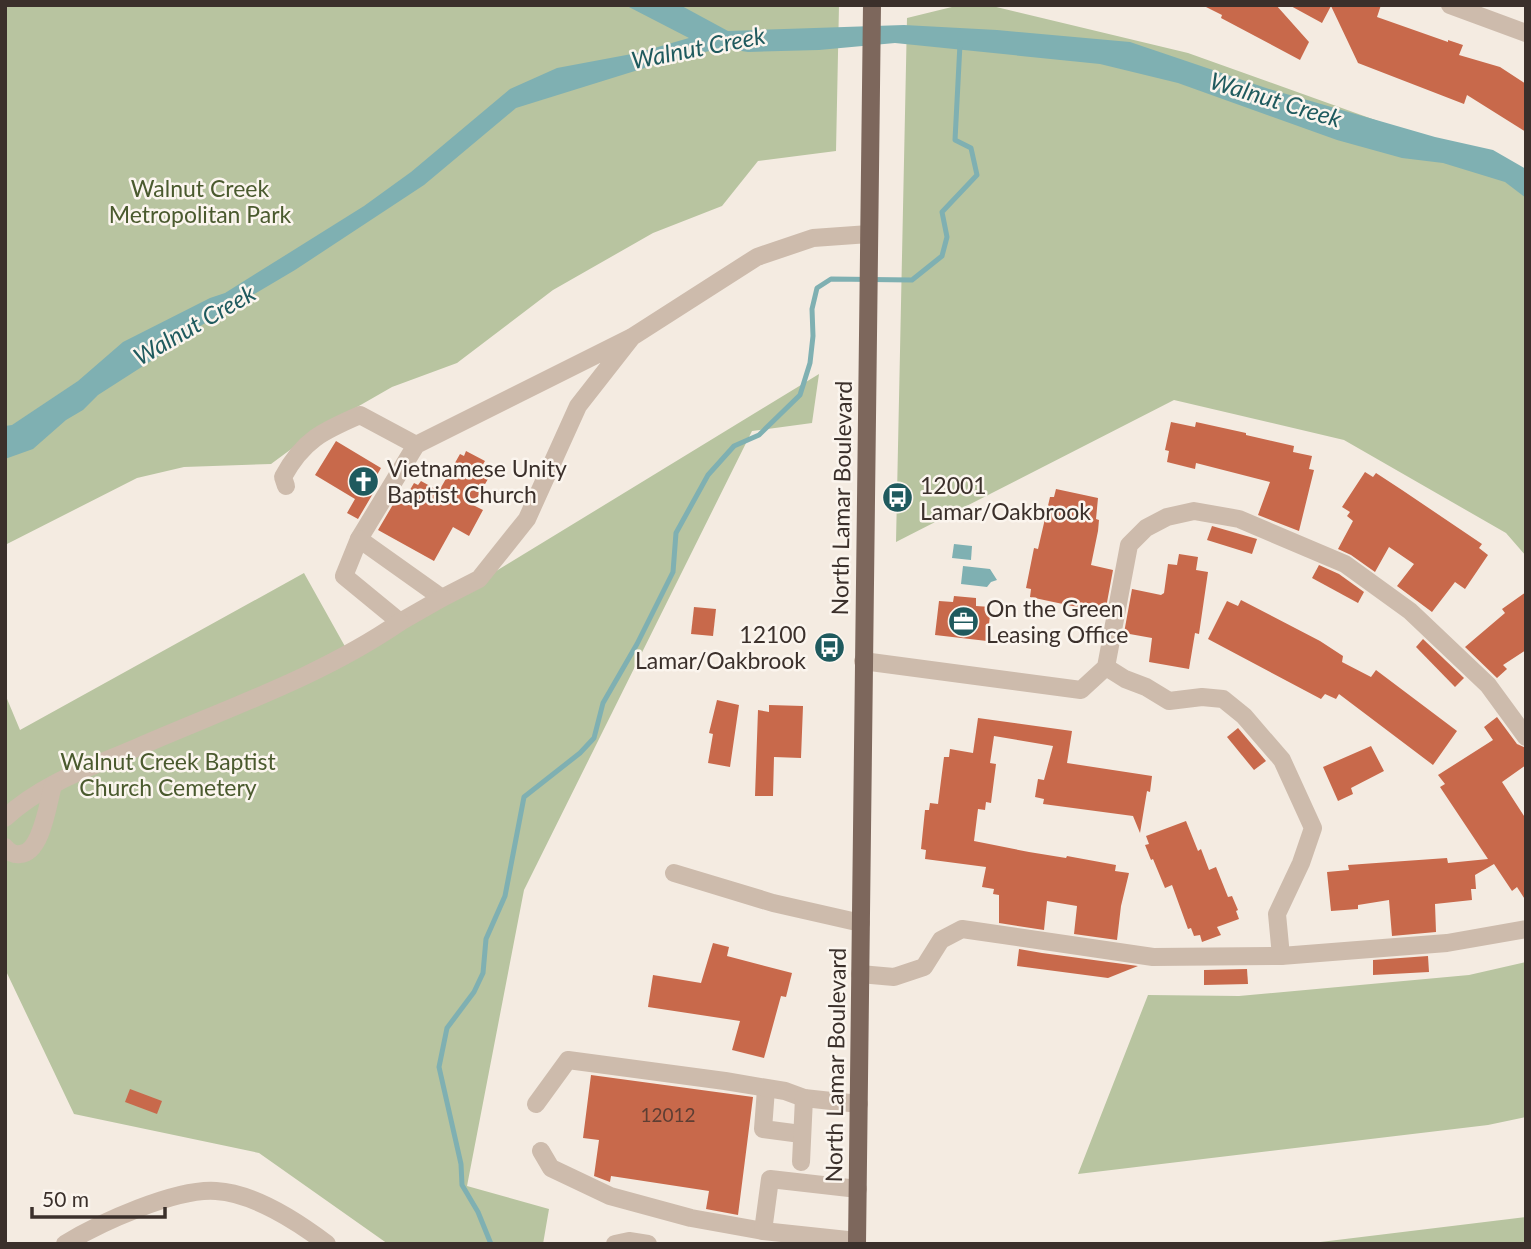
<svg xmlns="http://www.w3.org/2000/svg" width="1531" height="1249" viewBox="0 0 1531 1249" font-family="Lato,sans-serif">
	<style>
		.green { fill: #b8c4a0 }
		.water { fill: #7fb0b2 }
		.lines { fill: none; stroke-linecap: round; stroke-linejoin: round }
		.stream { stroke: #7fb0b2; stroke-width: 5 }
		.building { fill: #c8694b }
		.minor { stroke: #cdbbac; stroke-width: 18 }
		.major { stroke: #7d675c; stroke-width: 18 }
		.labels { text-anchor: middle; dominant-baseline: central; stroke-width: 5; stroke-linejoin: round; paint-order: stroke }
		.number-label { font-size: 19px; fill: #5e3e33 }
		.park-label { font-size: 23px; fill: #4a5a2e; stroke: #fbf5ee }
		.poi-label { font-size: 23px; fill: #3b302b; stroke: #fbf5ee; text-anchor: start }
		.street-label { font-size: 23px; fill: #3b302b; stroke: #fbf5ee }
		.water-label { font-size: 24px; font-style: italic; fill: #1f5a5e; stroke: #fbf5ee }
	</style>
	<rect width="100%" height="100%" fill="#f4ebe1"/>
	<g class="green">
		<polygon points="5,5 839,5 836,151 758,161 722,206 653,233 553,290 457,363 392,387 317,430 271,464 184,467 137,478 5,545"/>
		<polygon points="960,5 988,5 1188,53 1456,149 1526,190 1526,556 1506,533 1344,440 1174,400 896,542 907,18"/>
		<polygon points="819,374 812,423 752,431 524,890 467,1186 549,1209 543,1244 388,1244 259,1153 74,1114 5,969 5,694 20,730 304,573 352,659"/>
		<polygon points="1526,962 1526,1117 1488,1125 1078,1174 1148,995 1239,996 1469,975"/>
		<polygon points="1526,1217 1526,1244 1304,1244"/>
	</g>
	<g class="water">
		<polygon points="625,5 680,5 728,31 904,25 997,30 1130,42 1269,89 1435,137 1493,150 1526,169 1526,198 1505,182 1443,163 1402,158 1337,140 1178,83 1100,64 895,43 819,50 748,52 722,48 667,61 516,108 424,185 295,270 180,338 165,352 98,395 83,410 66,420 33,449 5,459 5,426 12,425 78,381 123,342 210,298 225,293 364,206 411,172 510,89 557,68 637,53 689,38"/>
		<polygon points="954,544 972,546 971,560 952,558"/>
		<polygon points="963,566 990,569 997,580 991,582 987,587 961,584"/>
	</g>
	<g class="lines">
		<polyline class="stream" points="491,1244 478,1212 462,1185 461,1164 439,1067 447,1028 474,992 483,973 486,939 505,896 524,797 580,753 594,738 603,703 637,644 673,572 676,533 708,475 734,446 759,435 800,395 810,363 813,336 812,309 817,288 831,279 912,280 942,256 947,237 942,212 977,175 971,148 955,140 960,44"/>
	</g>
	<g class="building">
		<polygon points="1202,5 1276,5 1309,42 1300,60 1221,18 1222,15"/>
		<polygon points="1289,5 1381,5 1377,17 1448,42 1448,40 1463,45 1459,55 1500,67 1526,84 1526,132 1467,95 1464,104 1358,63 1331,6 1322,23"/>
		<polygon points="1171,422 1195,427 1196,422 1246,433 1246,435 1294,446 1293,452 1312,456 1309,469 1314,470 1299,531 1258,515 1270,482 1196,463 1195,469 1167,462 1169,451 1165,450"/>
		<polygon points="336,441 381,468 373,482 378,485 358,519 347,513 355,499 315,475"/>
		<polygon points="466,451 485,461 482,466 492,472 473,505 483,510 469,536 453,527 434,561 378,530 398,496 404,500 414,483 418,485 421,481 439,491 460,454 464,456"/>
		<polygon points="1365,472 1373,477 1376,473 1402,490 1482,544 1479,548 1488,555 1465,589 1455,582 1432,612 1397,586 1414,564 1389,547 1375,572 1351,555 1338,549 1353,521 1347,516 1350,512 1342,507"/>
		<polygon points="1056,489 1098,498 1096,519 1099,520 1098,531 1091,565 1113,570 1105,613 1030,597 1031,589 1026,588 1034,548 1038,549 1050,497 1054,497"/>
		<polygon points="1212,526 1257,539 1252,554 1207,540"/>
		<polygon points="1179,554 1198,557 1196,570 1208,572 1199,634 1195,633 1189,669 1149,662 1152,638 1124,633 1132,589 1161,595 1164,593 1168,564 1177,565"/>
		<polygon points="1319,565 1339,574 1364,592 1358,603 1312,578"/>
		<polygon points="1526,592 1526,650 1503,665 1507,669 1497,678 1465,647 1505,613 1502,609"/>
		<polygon points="954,596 976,598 976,606 991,607 987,641 935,635 939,601 953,602"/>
		<polygon points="1241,600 1320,641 1343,656 1342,662 1371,677 1376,670 1457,731 1433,765 1339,694 1336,699 1325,694 1321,699 1208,639 1227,601 1238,606"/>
		<polygon points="694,607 716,609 713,636 691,634"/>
		<polygon points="1423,639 1464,678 1455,687 1416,647"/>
		<polygon points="717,700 739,705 730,767 708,763 713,734 709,733"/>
		<polygon points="769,705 803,706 801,758 774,757 773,796 755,796 758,710 769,712"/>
		<polygon points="1497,717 1517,744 1526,748 1526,765 1502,782 1526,819 1526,901 1517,887 1512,891 1494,864 1475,875 1476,889 1471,889 1472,900 1435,904 1436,932 1392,936 1389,900 1358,905 1358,909 1331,911 1327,872 1349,870 1348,865 1447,858 1448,863 1488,859 1440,787 1445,784 1438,775 1493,740 1484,727"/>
		<polygon points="978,718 1072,731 1067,763 1152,776 1150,792 1147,791 1140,833 1133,816 1043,804 1044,799 1035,797 1038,779 1044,780 1053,746 994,736 990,763 996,764 991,803 986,802 985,810 978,809 974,841 1029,852 1066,858 1067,856 1116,865 1115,871 1129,873 1121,906 1117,940 1074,934 1077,906 1047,901 1044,930 999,923 999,895 993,894 994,889 982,887 986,867 925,859 926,850 921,849 925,810 929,810 930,803 938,804 944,757 949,757 950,749 973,753"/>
		<polygon points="1238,728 1266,761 1254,770 1227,737"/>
		<polygon points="1371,746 1384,771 1351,788 1353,794 1338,801 1323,767"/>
		<polygon points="1186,821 1198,851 1201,849 1209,870 1216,867 1228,897 1232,896 1238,910 1236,911 1239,919 1217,927 1221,935 1202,942 1200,935 1194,936 1191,928 1188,929 1172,885 1165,888 1153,859 1151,860 1145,845 1149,844 1146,836"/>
		<polygon points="713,943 729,947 727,956 792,973 786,997 781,996 764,1058 732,1050 740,1021 648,1007 653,975 701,983"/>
		<polygon points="1019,949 1042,953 1138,966 1108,978 1017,966"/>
		<polygon points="1428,956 1429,972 1373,975 1373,960"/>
		<polygon points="1247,969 1248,984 1204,985 1204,970"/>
		<polygon points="591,1075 753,1097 738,1215 706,1209 709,1191 611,1176 610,1182 594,1176 599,1140 583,1138"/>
		<polygon points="130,1089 162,1101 157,1114 125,1102"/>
	</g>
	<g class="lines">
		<g class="minor">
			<polyline points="1450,5 1526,33"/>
			<polyline points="632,337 578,406 527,519 479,579 442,598 359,539 416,445 632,337 757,257 813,238 869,234"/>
			<path d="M286,486L283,477C303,440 323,431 360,415L416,445"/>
			<polyline points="359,539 344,576 400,622 442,598"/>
			<polyline points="863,661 1081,690 1106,667 1129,545 1146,528 1167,517 1194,511 1239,519 1345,564 1410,611 1488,685 1526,737"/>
			<polyline points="1106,667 1125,679 1146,687 1169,701 1202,697 1223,699 1244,716 1282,760 1313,828 1301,863 1277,914 1281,956"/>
			<path d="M5,818C41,784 91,767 136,748C225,709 320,677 400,622"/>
			<path d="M5,847C9,852 14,855 20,854C42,853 48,802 53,785"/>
			<polyline points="674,873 773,903 861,923"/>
			<polyline points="860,974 894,977 924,967 941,940 962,929 1153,957 1281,956 1447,943 1526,929"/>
			<polyline points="766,1089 763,1129 801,1134"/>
			<polyline points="536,1104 568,1060 725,1081 785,1091 804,1098 859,1104"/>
			<polyline points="541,1151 551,1168 610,1196 691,1218 763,1231"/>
			<polyline points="801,1162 804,1098"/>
			<polyline points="857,1241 763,1231 770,1179 858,1189"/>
			<path d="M65,1244C99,1223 176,1188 216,1191C253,1193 298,1222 327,1244"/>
			<polyline points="615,1244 629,1241 648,1244"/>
		</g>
		<polyline class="major" points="857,1244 872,5"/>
	</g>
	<defs>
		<symbol id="church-disc" viewBox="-11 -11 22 22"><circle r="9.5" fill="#1f5a5e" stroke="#fbf5ee"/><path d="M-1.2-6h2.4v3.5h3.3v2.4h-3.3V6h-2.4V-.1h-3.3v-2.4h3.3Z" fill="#fff"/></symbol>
		<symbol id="bus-disc" viewBox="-11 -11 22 22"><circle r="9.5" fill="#1f5a5e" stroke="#fbf5ee"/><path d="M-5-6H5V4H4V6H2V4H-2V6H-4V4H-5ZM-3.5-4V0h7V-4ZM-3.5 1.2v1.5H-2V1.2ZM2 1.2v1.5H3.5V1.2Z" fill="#fff"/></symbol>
		<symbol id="office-disc" viewBox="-11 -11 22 22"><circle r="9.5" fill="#1f5a5e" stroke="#fbf5ee"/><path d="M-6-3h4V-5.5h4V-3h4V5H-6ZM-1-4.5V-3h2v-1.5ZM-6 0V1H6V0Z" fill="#fff"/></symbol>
	</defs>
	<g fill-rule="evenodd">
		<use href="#church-disc" x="346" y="464" width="35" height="35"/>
		<use href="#bus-disc" x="880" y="480" width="35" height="35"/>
		<use href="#office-disc" x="946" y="604" width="35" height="35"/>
		<use href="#bus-disc" x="812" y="630" width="35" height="35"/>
	</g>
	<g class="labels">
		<g class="number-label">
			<text x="668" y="1114">12012</text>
		</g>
		<g class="park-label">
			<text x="200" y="188">Walnut Creek<tspan x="200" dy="26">Metropolitan Park</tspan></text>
			<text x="168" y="761">Walnut Creek Baptist<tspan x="168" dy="26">Church Cemetery</tspan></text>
		</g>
		<g class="poi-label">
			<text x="387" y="468">Vietnamese Unity<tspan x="387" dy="26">Baptist Church</tspan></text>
			<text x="920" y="485">12001<tspan x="920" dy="26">Lamar/Oakbrook</tspan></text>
			<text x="986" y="608">On the Green<tspan x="986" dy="26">Leasing Office</tspan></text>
			<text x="806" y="634" text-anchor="end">12100<tspan x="806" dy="26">Lamar/Oakbrook</tspan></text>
		</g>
		<g class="street-label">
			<text transform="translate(841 498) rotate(-89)">North Lamar Boulevard</text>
			<text transform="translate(835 1065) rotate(-89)">North Lamar Boulevard</text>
		</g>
		<g class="water-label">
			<text transform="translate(698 47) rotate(-11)">Walnut Creek</text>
			<text transform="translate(1276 99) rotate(17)">Walnut Creek</text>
			<text transform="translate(194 324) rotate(-30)">Walnut Creek</text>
		</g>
	</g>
	<rect width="1531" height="1249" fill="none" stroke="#3b302b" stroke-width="14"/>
	<path d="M32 1207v10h133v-10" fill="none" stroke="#3b302b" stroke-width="3.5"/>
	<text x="42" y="1207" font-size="21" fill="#3b302b" stroke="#fbf5ee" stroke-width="5" paint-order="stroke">50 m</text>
</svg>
